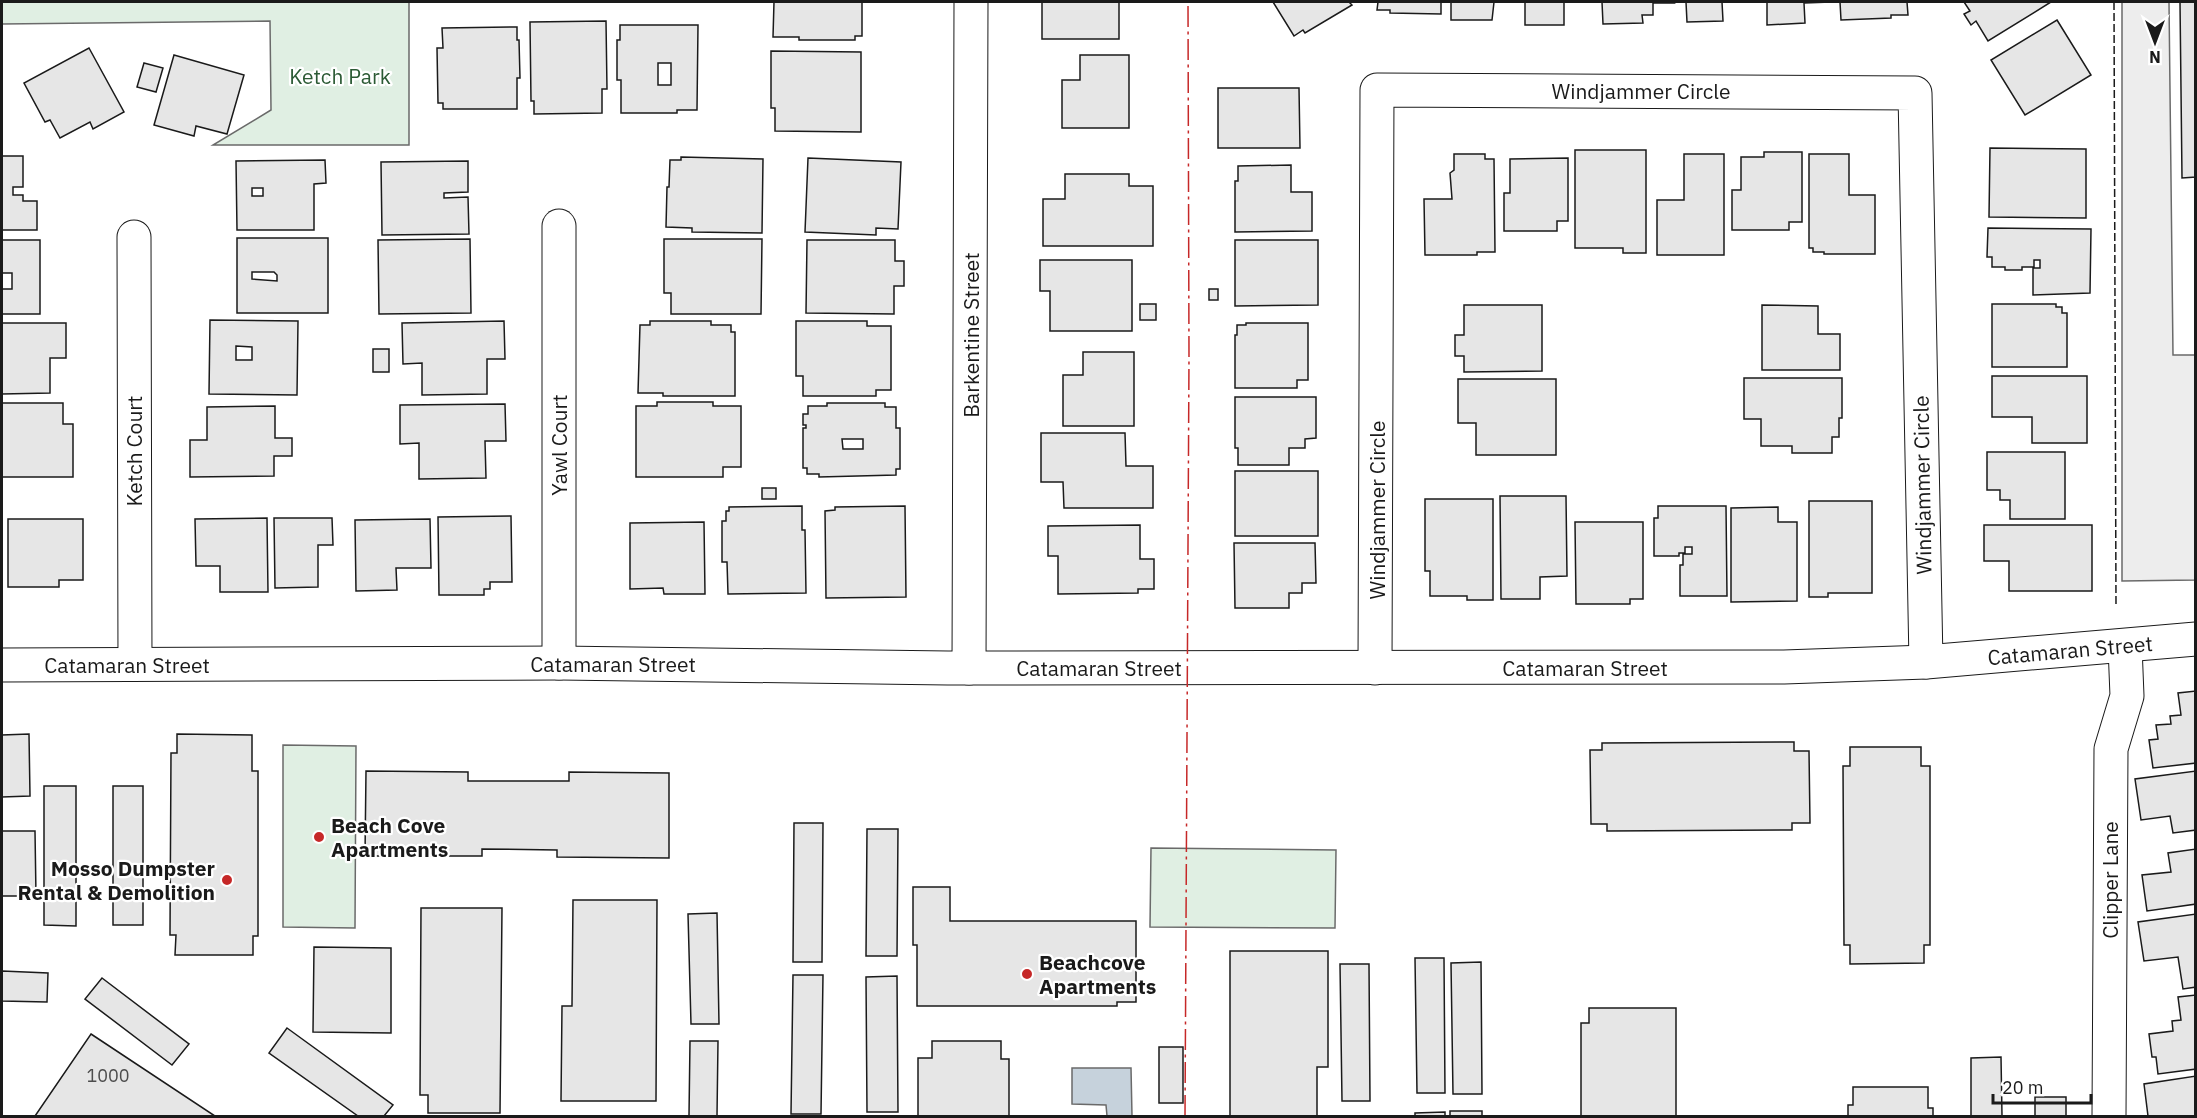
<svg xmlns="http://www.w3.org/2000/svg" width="2197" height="1118" viewBox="0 0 2197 1118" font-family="'IBM Plex Sans',sans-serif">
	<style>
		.green { fill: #e0efe3; stroke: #6a6a6a; stroke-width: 1.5 }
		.parking { fill: #ededed; stroke: #6a6a6a; stroke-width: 1.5 }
		.water { fill: #c6d2dc; stroke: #6a6a6a; stroke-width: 1.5 }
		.building { fill: #e6e6e6; stroke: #1a1a1a; stroke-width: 1.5; fill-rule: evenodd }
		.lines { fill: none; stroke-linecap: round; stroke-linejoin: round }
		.minor-casing { stroke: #1a1a1a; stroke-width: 35 }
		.minor { stroke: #fff; stroke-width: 33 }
		.fence { stroke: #1a1a1a; stroke-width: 1.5; stroke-dasharray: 8 3; stroke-linecap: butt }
		.power { stroke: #c62828; stroke-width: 1.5; stroke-dasharray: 21 4.5 3 4.5; stroke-linecap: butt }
		.poi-dot { fill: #c62828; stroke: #fff; stroke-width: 2 }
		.labels { text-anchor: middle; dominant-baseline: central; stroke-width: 4.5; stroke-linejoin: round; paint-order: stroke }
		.number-label { font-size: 18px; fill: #4d4d4d }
		.park-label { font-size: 21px; fill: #2b5a34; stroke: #fff }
		.street-label { font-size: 21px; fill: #1a1a1a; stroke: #fff }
		.poi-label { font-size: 21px; font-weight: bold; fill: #1a1a1a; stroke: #fff; text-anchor: start }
	</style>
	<rect width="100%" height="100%" fill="#fff"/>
	<g class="green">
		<polygon points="2,2 409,2 409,145 213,145 271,110 270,21 2,24"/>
		<polygon points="283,745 356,746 355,928 283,927"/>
		<polygon points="1151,848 1336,850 1335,928 1150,927"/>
	</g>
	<polygon class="parking" points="2122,2 2169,2 2173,355 2195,355 2195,580 2122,581"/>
	<polygon class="water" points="1072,1068 1131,1068 1132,1116 1107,1116 1106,1105 1072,1104"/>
	<g class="building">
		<polygon points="774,2 862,2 862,36 855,36 855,40 799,40 799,37 773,37"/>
		<rect x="1042" y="2" width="77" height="37"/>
		<polygon points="1273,2 1349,2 1352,5 1305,33 1303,30 1294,36"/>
		<polygon points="1378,2 1441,2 1441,14 1390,13 1390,10 1377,10"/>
		<polygon points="1451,2 1494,2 1492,20 1451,20"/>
		<polygon points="1525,2 1592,2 1564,2 1564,25 1525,25"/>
		<polygon points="1602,2 1673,2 1674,3 1653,3 1653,15 1642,15 1643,23 1603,24"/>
		<polygon points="1686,2 1722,2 1723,21 1687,22"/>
		<polygon points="1767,2 1831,2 1804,3 1805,23 1767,25"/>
		<polygon points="1840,2 1907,2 1908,15 1891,15 1891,18 1841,20"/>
		<polygon points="1964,2 2051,2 1988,41 1976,21 1971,25 1964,14 1970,11"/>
		<polygon points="2180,2 2196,2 2196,177 2182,178"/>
		<polygon points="2057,20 2091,75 2025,115 1991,60"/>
		<polygon points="606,21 607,89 602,89 602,113 534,114 534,101 531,101 530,22"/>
		<path d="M620,25H698L697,110H677V113H621V80H617V40H620ZM658,63H671V85H658Z"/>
		<polygon points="517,27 517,40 519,40 520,78 517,78 517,109 443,109 443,103 438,103 437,48 443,48 442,28"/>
		<polygon points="89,48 124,112 93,129 90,122 60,138 50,120 45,122 24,83"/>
		<polygon points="771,51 861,52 861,132 775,131 775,108 771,108"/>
		<polygon points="174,55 244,75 227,134 196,126 194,136 154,125"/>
		<polygon points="1080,55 1129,55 1129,128 1062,128 1062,80 1080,80"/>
		<polygon points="144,63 163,68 156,92 137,87"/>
		<polygon points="1218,88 1299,88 1300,148 1218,148"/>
		<polygon points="1990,148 2086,149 2086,218 1989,217"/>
		<polygon points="1575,150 1646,150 1646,253 1623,253 1623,248 1575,248"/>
		<polygon points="1764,152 1802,152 1802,222 1789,222 1789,230 1732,230 1732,190 1741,190 1741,157 1764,157"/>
		<polygon points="1454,154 1485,154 1485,159 1494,159 1495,252 1477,252 1477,255 1425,255 1424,199 1452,199 1450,173 1454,170"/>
		<polygon points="1684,154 1724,154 1724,255 1657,255 1657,200 1684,200"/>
		<polygon points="1809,154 1849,154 1849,195 1875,195 1875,254 1824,254 1824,252 1813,252 1813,248 1809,248"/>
		<polygon points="2,156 23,156 23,187 13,187 13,195 23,195 23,201 37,201 37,230 2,230"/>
		<polygon points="681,157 763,159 762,233 692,232 692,228 666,227 667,187 669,187 670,160 681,160"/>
		<polygon points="808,158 901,162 898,229 876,228 876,235 805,232"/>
		<polygon points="1568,158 1568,221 1557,221 1557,231 1504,231 1504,193 1510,193 1510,159"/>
		<path d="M325,160L326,183L314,184V230H237L236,161ZM252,188H263V196H252Z"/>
		<polygon points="468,161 468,192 444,193 444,198 468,197 469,234 382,235 381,162"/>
		<polygon points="1291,165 1291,192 1312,192 1312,231 1235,232 1235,181 1238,181 1238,166"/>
		<polygon points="1065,174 1129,174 1129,186 1153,186 1153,246 1043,246 1043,199 1065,199"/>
		<polygon points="1988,228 2091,229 2090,293 2033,295 2033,268 2040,268 2040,260 2034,260 2034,267 2022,267 2022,270 2005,270 2005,267 1992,267 1992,257 1987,257"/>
		<path d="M237,238H328V313H237ZM252,272H274L277,275V281L252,279Z"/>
		<polygon points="470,239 471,313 379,314 378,240"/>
		<polygon points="664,239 762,239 761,314 671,314 671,293 664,293"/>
		<polygon points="2,240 40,240 40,314 2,314 2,289 12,289 12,273 2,273"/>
		<polygon points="807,240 895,240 895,261 904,261 904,286 894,286 894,314 806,313"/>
		<polygon points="1235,240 1318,240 1318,305 1235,306"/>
		<polygon points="1040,260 1132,260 1132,331 1050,331 1050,291 1040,291"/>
		<rect x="1209" y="289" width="9" height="11"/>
		<rect x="1140" y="304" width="16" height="16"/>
		<polygon points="1992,304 2056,304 2056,307 2062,307 2062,313 2067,313 2067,367 1992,367"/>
		<polygon points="1464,305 1542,305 1542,371 1464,372 1464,356 1455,356 1455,335 1464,335"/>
		<polygon points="1762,305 1818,306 1818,334 1840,334 1840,370 1762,370"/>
		<path d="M210,320L298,321L297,395L209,394ZM236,346L252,347V360H236Z"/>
		<polygon points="504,321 505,359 487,359 487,394 422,395 422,363 403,364 402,323"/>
		<polygon points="650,321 711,321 711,325 731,325 731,332 735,332 735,396 663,396 663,393 638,393 640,325 650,325"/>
		<polygon points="796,321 867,321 867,326 891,326 891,390 876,390 876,396 803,396 803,376 796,376"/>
		<polygon points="2,323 66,323 66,358 50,358 50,393 2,394"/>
		<polygon points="1246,323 1308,323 1308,380 1297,380 1297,388 1235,388 1235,335 1237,335 1237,325 1246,325"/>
		<rect x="373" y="349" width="16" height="23"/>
		<polygon points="1083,352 1134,352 1134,426 1063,426 1063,375 1083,375"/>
		<polygon points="1992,376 2087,376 2087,443 2032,443 2032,417 1992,417"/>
		<polygon points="1744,378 1842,378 1842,418 1839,418 1839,437 1832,437 1832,453 1792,453 1792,446 1761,446 1761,419 1744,419"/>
		<polygon points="1458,379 1556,379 1556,455 1476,455 1476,423 1458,423"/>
		<polygon points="1235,397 1316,397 1316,438 1305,439 1305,448 1289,448 1289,465 1238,465 1238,448 1235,448"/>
		<polygon points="657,402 713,402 713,406 741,406 741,467 723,467 723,477 636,477 636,406 657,406"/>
		<polygon points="2,403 63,403 63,424 73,424 73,477 2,477"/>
		<path d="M827,403H885V407H896V428H900V469H896V475L819,477V474H807V468H803V428H806V425H803V414H808V406H827ZM842,439H863V449H843Z"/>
		<polygon points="505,404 506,441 485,441 486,478 419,479 419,443 400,444 400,405"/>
		<polygon points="275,406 275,438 292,438 292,456 274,456 274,476 190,477 190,440 207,440 207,407"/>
		<polygon points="1041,433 1125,433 1126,466 1153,466 1153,508 1064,508 1063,482 1041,482"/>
		<polygon points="1987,452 2065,452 2065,519 2010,519 2010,500 2000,500 2000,490 1987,490"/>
		<rect x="1235" y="471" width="83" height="65"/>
		<rect x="762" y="488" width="14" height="11"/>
		<polygon points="1500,496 1566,496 1567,576 1540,577 1540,599 1501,599"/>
		<polygon points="1425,499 1493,499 1493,600 1467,600 1467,596 1430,596 1430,571 1425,571"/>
		<polygon points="1809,501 1872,501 1872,593 1828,593 1828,597 1809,597"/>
		<polygon points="802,506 802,530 805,530 806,593 728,594 727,562 722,562 722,521 726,521 726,511 729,511 729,507"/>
		<polygon points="905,506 906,597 826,598 825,511 835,510 835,507"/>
		<polygon points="1658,506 1726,506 1727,596 1680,596 1680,565 1683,565 1683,554 1692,554 1692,547 1685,547 1685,553 1679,553 1679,556 1654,556 1654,518 1658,518"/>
		<polygon points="1778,507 1778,522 1797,522 1797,601 1731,602 1731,508"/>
		<polygon points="511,516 512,582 490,582 490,589 484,589 484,595 439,595 438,517"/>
		<polygon points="267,518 268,592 220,592 220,566 196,566 195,519"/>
		<polygon points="274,518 332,518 333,545 318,545 318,587 275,588"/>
		<polygon points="8,519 83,519 83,580 59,580 59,587 8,587"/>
		<polygon points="430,519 431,568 396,568 397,590 356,591 355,520"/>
		<polygon points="704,522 705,594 664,594 663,588 630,589 630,523"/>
		<polygon points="1575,522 1643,522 1643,599 1630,599 1630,604 1576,604"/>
		<polygon points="1140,525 1140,559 1154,559 1154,589 1138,589 1138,593 1058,594 1058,556 1048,556 1048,526"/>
		<polygon points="1984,525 2092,525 2092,591 2009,591 2009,561 1984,561"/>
		<polygon points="1234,543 1315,543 1316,583 1302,583 1302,593 1289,593 1289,608 1235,608"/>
		<polygon points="2196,691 2196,763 2153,768 2149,740 2158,739 2156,725 2171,724 2170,716 2181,715 2178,693"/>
		<polygon points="29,734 30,796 2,797 2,735"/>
		<polygon points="177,734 252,735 252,771 258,771 258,936 253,936 253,955 175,955 176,935 170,935 171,753 177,753"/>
		<polygon points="1794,742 1794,751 1809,751 1810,823 1792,823 1792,830 1607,831 1607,824 1591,824 1590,750 1602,750 1602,743"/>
		<polygon points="1850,747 1921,747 1921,766 1930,766 1930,945 1924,945 1924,963 1850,964 1850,945 1844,945 1843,766 1850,766"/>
		<polygon points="366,771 468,772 468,781 569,781 569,772 669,773 669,858 557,857 557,850 482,849 482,856 365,856"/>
		<polygon points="2196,771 2196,830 2173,833 2170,816 2141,820 2135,779"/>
		<polygon points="44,786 76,786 76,926 44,925"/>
		<rect x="113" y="786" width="30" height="139"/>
		<polygon points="794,823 823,823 822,962 793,962"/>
		<polygon points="867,829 898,829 897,956 866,956"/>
		<polygon points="2,831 35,831 36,896 2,896"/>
		<polygon points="2196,849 2196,904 2147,911 2142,875 2171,872 2168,853"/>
		<polygon points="913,887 950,887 950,921 1136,921 1136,1002 1117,1002 1117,1006 917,1006 917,945 913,945"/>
		<polygon points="573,900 657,900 656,1101 561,1101 562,1006 572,1006"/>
		<polygon points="421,908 502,908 500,1113 428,1113 428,1095 420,1095"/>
		<polygon points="717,913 719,1024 691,1024 688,914"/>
		<polygon points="2196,914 2196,987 2183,989 2178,957 2144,961 2138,922"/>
		<polygon points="314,947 391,948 391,1033 313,1032"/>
		<polygon points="1230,951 1328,951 1328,1067 1317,1067 1317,1116 1230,1116"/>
		<polygon points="1415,958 1444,958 1445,1093 1417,1093"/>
		<polygon points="1481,962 1482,1094 1453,1094 1451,963"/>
		<polygon points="1340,964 1369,964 1370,1101 1342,1101"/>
		<polygon points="2,971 48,973 47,1002 2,1001"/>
		<polygon points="793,975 823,975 821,1114 791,1114"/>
		<polygon points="897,976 898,1112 867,1112 866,977"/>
		<polygon points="102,978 189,1044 172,1065 85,999"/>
		<polygon points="2196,995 2196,1069 2158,1074 2156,1057 2152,1057 2149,1034 2173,1031 2172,1021 2181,1020 2178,997"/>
		<polygon points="1589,1008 1676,1008 1676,1116 1581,1116 1581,1023 1589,1023"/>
		<polygon points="287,1028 393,1105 384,1116 358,1116 269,1053"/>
		<polygon points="91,1034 215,1116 35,1116"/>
		<polygon points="690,1041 718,1041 717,1116 689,1116"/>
		<polygon points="932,1041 1001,1041 1001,1059 1009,1059 1009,1116 918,1116 918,1058 932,1058"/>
		<rect x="1159" y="1047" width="24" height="56"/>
		<polygon points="2001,1057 2002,1116 1971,1116 1971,1058"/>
		<polygon points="2196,1076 2196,1116 2148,1116 2144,1084"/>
		<polygon points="1853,1087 1928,1087 1928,1108 1933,1108 1933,1116 1848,1116 1848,1105 1853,1105"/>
		<rect x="2035" y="1097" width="31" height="19"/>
		<rect x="1450" y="1111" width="32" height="5"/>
		<polygon points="1445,1112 1445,1116 1415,1116 1415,1113"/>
	</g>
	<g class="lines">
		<defs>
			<g id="minor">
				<polyline points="559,226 559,663"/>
				<polyline points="134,237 135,664"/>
				<polyline points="2,665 559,663 948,668 1784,667 1926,662 2196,639"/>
				<polyline points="969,668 971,2"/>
				<polyline points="1375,668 1377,90 1915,93 1926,662"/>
				<polyline points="2109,1116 2111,749 2127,696 2125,646"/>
			</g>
		</defs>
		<use href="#minor" class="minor-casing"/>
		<use href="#minor" class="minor"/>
		<polyline class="fence" points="2114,2 2116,605"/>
		<polyline class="power" points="1185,1116 1189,356 1188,2"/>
	</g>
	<g class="poi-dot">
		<circle cx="319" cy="837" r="6"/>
		<circle cx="227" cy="880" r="6"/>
		<circle cx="1027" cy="974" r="6"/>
	</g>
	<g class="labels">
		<g class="number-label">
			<text x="108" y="1075">1000</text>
		</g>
		<g class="park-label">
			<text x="340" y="76">Ketch Park</text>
		</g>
		<g class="street-label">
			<text x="1641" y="91">Windjammer Circle</text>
			<text transform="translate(971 335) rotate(-90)">Barkentine Street</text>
			<text transform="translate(559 445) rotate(-90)">Yawl Court</text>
			<text transform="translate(134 451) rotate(-90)">Ketch Court</text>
			<text transform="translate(1922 485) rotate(-91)">Windjammer Circle</text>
			<text transform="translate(1377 510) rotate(-90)">Windjammer Circle</text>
			<text transform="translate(2070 650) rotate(-5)">Catamaran Street</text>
			<text x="613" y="664">Catamaran Street</text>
			<text x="127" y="665">Catamaran Street</text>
			<text x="1099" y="668">Catamaran Street</text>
			<text x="1585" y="668">Catamaran Street</text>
			<text transform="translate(2110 880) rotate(-90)">Clipper Lane</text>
		</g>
		<g class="poi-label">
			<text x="331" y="825">Beach Cove<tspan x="331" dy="24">Apartments</tspan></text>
			<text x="215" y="868" text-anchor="end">Mosso Dumpster<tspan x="215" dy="24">Rental &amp; Demolition</tspan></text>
			<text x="1039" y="962">Beachcove<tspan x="1039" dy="24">Apartments</tspan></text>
		</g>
	</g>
	<rect width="2197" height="1118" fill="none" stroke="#1a1a1a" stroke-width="6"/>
	<g transform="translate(2155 42) rotate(180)" stroke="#ffffff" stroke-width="4.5" paint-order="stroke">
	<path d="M0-4.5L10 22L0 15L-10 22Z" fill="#1a1a1a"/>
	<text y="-9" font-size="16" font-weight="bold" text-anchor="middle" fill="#1a1a1a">N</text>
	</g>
	<path d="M1993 1094v9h98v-9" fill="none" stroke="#1a1a1a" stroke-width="3"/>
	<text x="2002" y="1094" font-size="18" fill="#1a1a1a" stroke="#ffffff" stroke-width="4.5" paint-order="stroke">20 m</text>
</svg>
